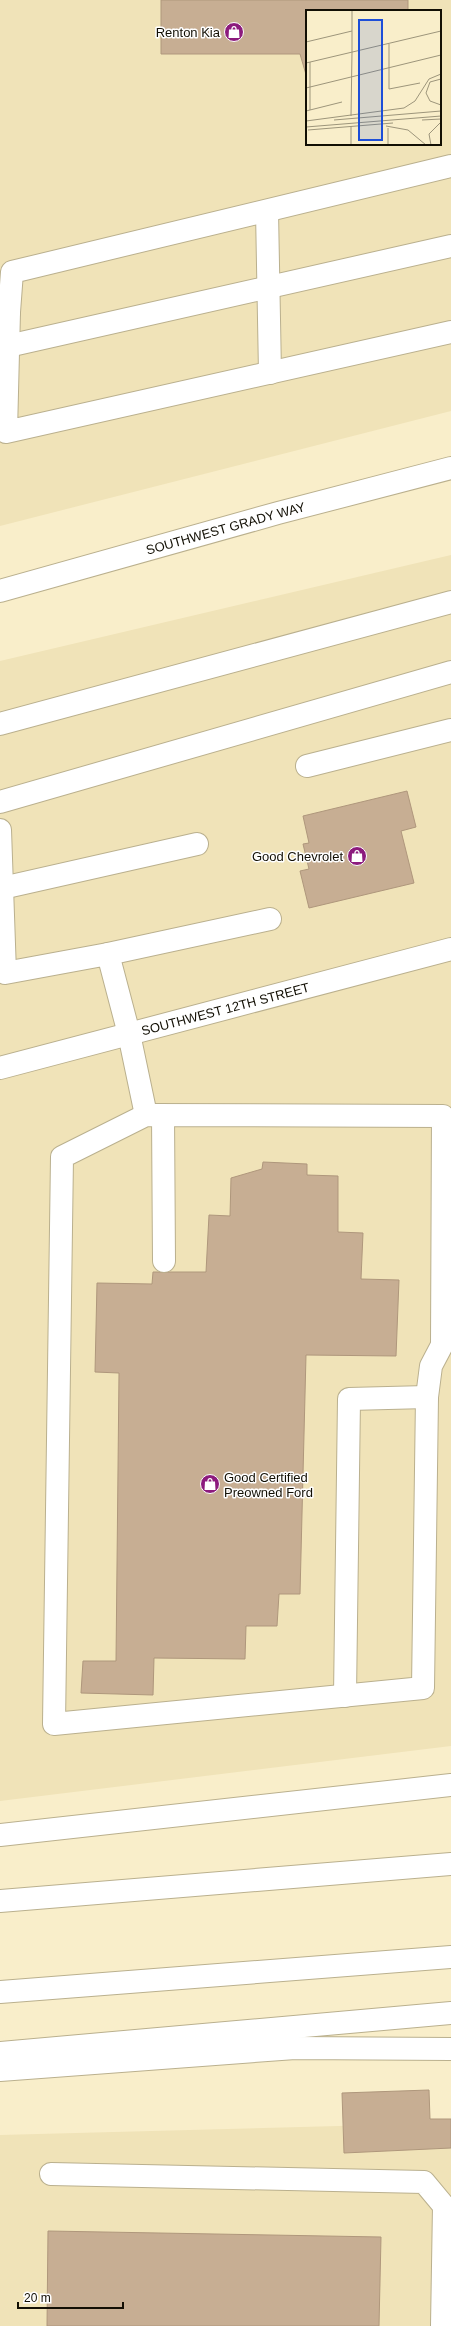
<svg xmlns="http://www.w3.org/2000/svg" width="451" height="2326" viewBox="0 0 451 2326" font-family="Arial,sans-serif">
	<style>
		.built { fill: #f0e3b8; fill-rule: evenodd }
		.building { fill: #c7ae93; stroke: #af977c }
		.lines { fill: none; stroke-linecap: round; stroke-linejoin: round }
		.minor-casing { stroke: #bab08e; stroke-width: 24 }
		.major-casing { stroke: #bab08e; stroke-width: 24 }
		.highway-casing { stroke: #bab08e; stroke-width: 24 }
		.minor { stroke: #fff; stroke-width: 22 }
		.major { stroke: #fff; stroke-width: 22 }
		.highway { stroke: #fff; stroke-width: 22 }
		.labels { text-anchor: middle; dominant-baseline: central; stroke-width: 3; stroke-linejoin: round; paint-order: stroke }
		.poi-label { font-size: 13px; fill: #120f04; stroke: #fff; text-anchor: end }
		.street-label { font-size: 13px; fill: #120f04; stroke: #fff }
		.inset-road { fill: none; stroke: #9d957b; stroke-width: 1 }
		.view { fill: #1d4ed8; fill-opacity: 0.15; stroke: #1d4ed8; stroke-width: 2 }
		.inset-edge { fill: none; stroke: #120f04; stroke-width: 2 }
	</style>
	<rect width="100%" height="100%" fill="#f9eeca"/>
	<g class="built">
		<path d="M0,0H451V411L0,526ZM307,11H440V144H307Z"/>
		<polygon points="451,555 451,1746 0,1801 0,661"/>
		<polygon points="451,2123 451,2326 0,2326 0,2135"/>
	</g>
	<g class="building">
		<polygon points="161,0 408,0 408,11 307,11 307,78 300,54 161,54"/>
		<polygon points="407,791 416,827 401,831 414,883 309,908 300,871 309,869 303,844 309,843 303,816"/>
		<polygon points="263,1162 307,1164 307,1175 338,1176 338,1232 363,1233 361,1279 399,1280 396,1356 306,1355 300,1594 279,1594 277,1626 246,1626 245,1659 154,1658 153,1695 81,1693 83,1661 116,1661 119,1373 95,1372 97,1283 152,1284 153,1272 206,1272 209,1215 230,1216 231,1178 262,1169"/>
		<polygon points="429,2090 430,2119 451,2119 451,2148 344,2153 342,2093"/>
		<polygon points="48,2231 381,2237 379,2326 47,2326"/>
	</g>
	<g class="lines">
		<defs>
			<g id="minor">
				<polyline points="267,211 270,373"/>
				<polyline points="9,312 12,272 451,166"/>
				<polyline points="0,313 9,312 6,432 451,332"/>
				<polyline points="8,346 451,246"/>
				<polyline points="0,724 451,602"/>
				<polyline points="307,766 451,730"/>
				<polyline points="0,802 451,672"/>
				<polyline points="0,830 5,973 108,954 129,1034 146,1115"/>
				<polyline points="2,888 197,844"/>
				<polyline points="108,954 270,919"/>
				<path id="s1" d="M0,1068L451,949"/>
				<polygon points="146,1115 443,1116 442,1345 431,1366 427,1397 423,1688 54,1724 62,1157"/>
				<polyline points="163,1115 164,1261"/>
				<polyline points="345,1696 349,1399 427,1397"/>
				<polyline points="51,2174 424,2182 444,2206 442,2326"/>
			</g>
			<g id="major">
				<path id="s2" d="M0,591L278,513L451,468"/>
			</g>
			<g id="highway">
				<polyline points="0,1835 451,1785"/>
				<polyline points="0,1901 451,1864"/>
				<polyline points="0,1992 451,1957"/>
				<polyline points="0,2053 451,2013"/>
				<polyline points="0,2070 295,2048 451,2049"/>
			</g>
		</defs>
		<use href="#minor" class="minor-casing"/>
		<use href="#major" class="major-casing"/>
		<use href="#highway" class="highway-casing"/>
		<use href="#minor" class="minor"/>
		<use href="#major" class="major"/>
		<use href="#highway" class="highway"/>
	</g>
	<defs>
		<symbol id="shop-disc" viewBox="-11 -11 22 22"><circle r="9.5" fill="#8c1a7d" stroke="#fff"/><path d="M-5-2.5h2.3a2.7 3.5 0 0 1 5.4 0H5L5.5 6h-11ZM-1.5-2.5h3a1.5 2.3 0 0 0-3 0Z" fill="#fff"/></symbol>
	</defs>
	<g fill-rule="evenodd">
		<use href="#shop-disc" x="223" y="21" width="22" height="22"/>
		<use href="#shop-disc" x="346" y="845" width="22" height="22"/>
		<use href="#shop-disc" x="199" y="1473" width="22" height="22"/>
	</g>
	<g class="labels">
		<g class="poi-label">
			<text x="220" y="32">Renton Kia</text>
			<text x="343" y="856">Good Chevrolet</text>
			<text x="224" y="1477" text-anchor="start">Good Certified<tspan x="224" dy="15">Preowned Ford</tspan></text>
		</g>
		<g class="street-label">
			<text stroke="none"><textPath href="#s2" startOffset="234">SOUTHWEST GRADY WAY</textPath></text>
			<text stroke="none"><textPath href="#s1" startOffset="233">SOUTHWEST 12TH STREET</textPath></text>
		</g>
	</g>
	<g transform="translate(306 10)">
		<rect width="135" height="135" fill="#f9eeca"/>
		<path class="inset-road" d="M0,32L46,21M83,34V79L114,73M46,42V0M4,52V100M0,53L135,21M135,69L124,72L120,83L124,91L135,95M0,78L135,45M0,101L36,92M45,106L46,42M28,110L135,101M116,110L135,109M0,111L98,98L109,91L123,69L135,64M80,116L102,120L120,135M0,117L135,106M2,120L87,113M45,135V116M82,135V118M125,135L123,124L135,112"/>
		<path class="view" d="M53,10H76V130H53Z"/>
		<rect width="135" height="135" class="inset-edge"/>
	</g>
	<path d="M18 2302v6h105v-6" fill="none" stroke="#120f04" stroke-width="2"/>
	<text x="24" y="2302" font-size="12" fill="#120f04" stroke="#ffffff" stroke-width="3" paint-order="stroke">20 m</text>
</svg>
